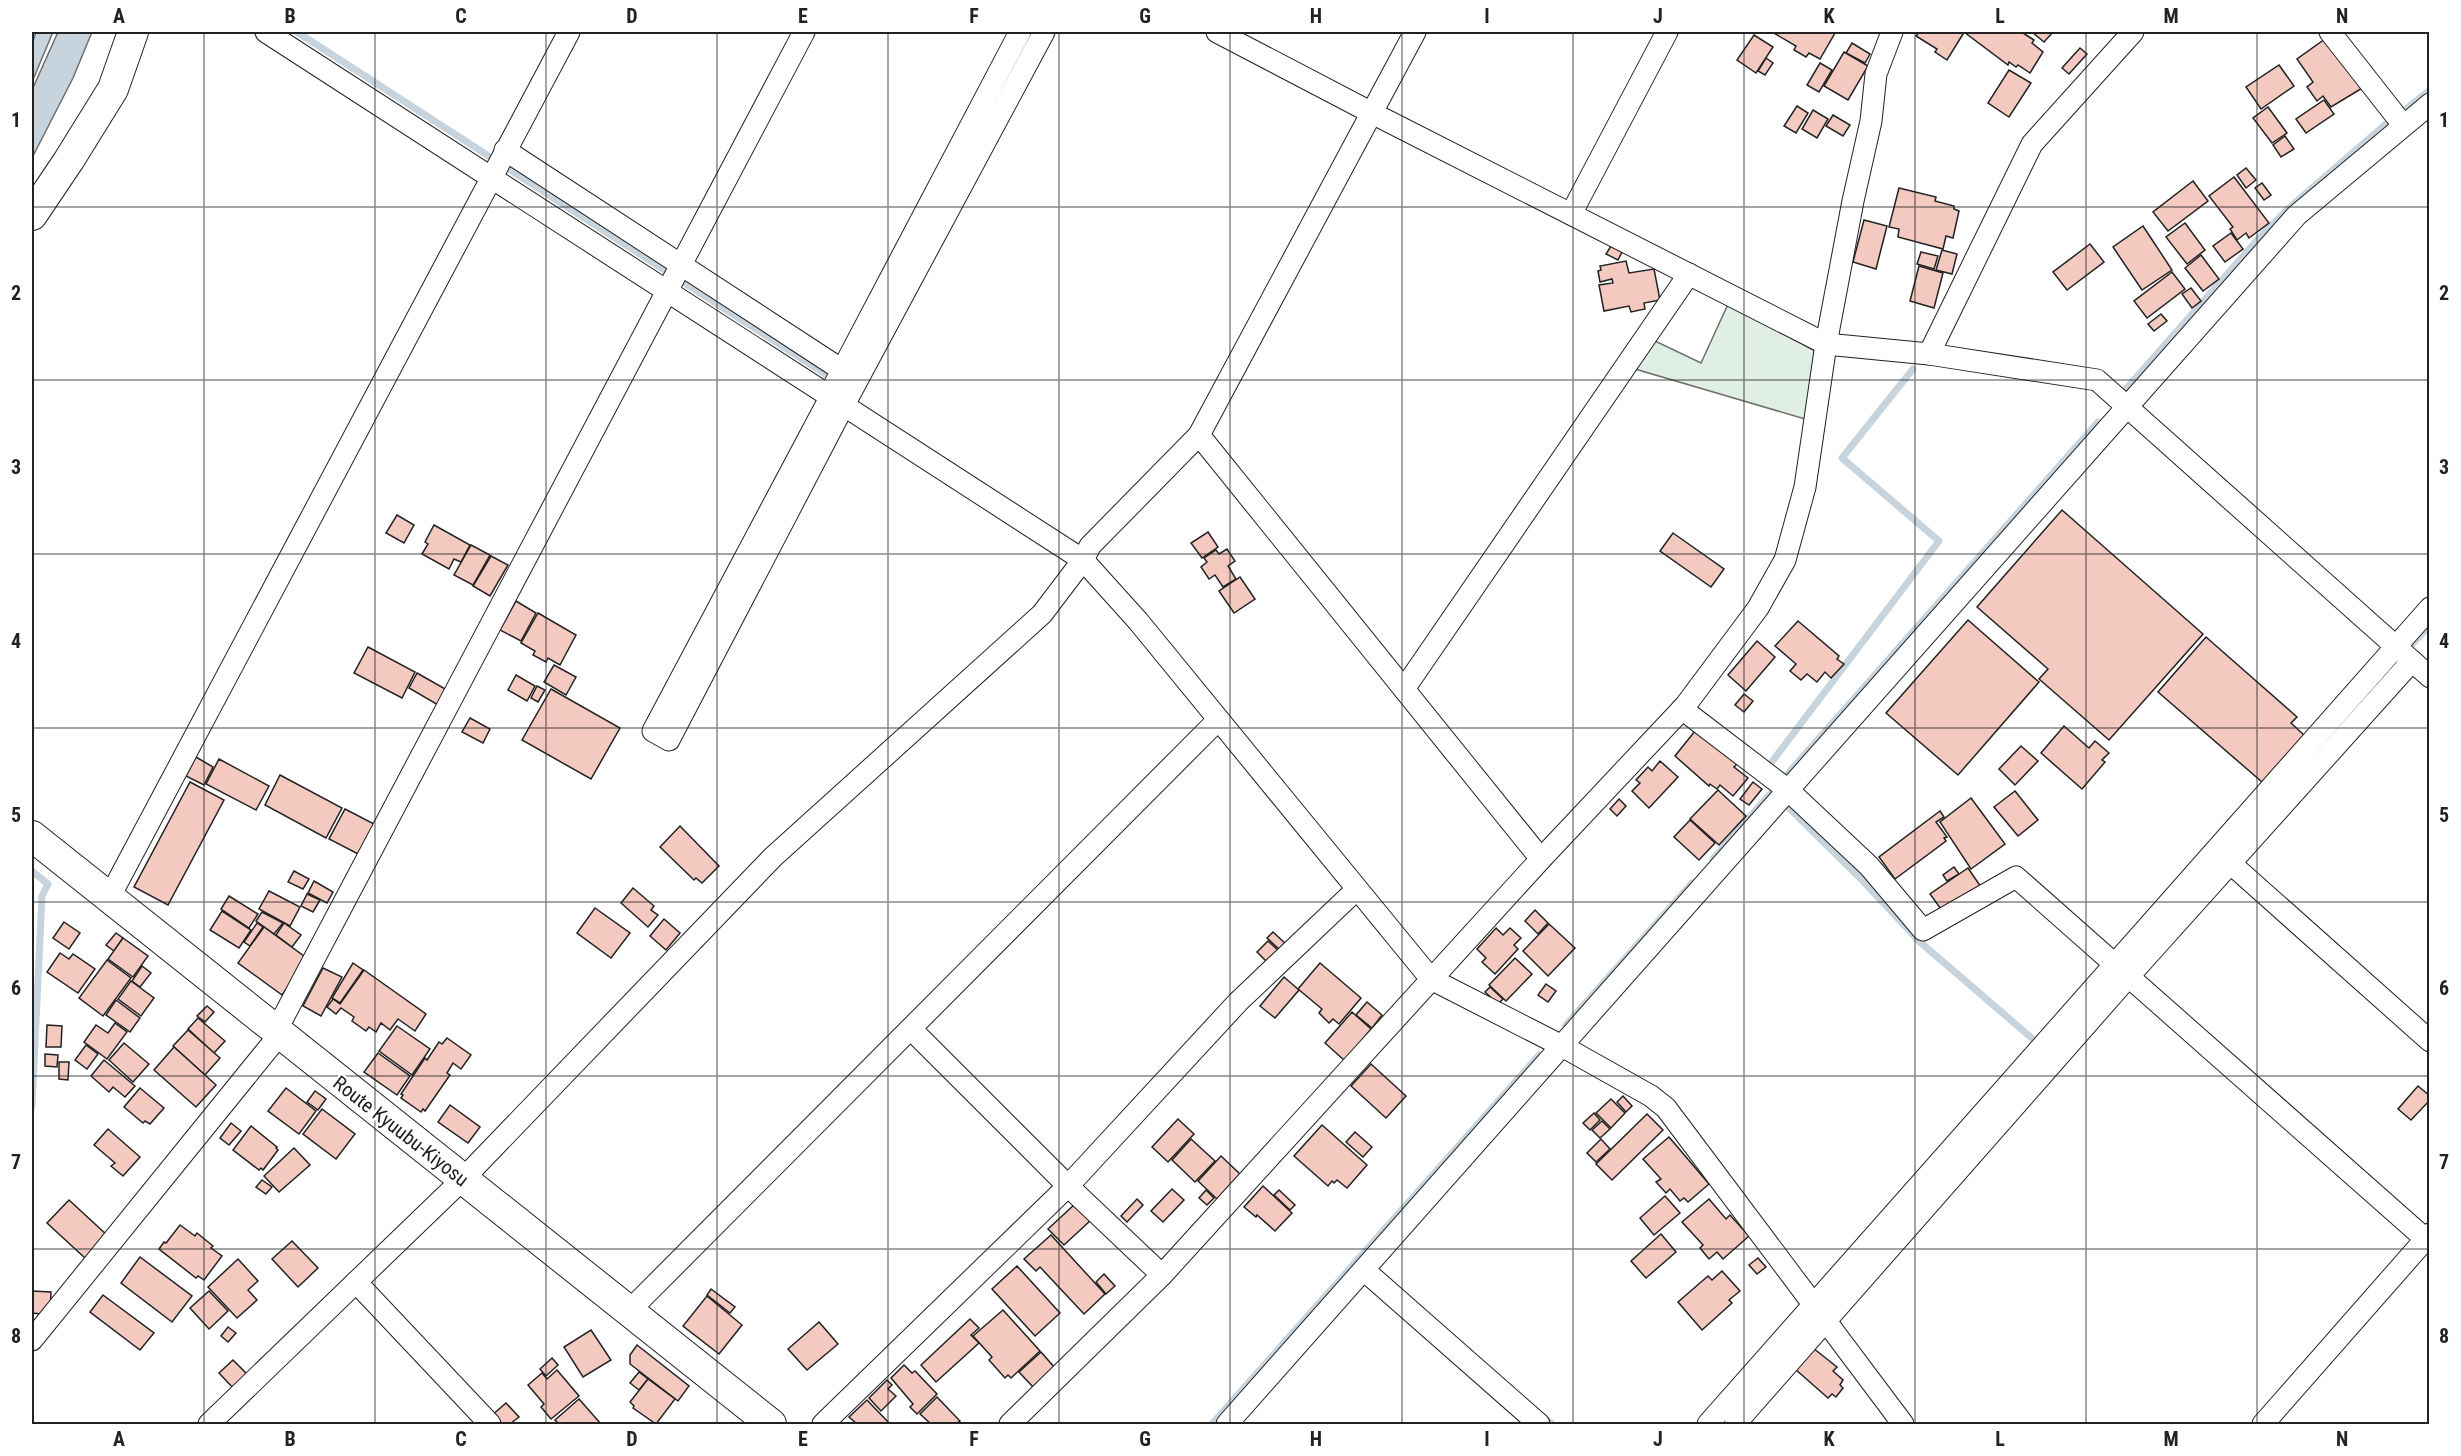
<svg xmlns="http://www.w3.org/2000/svg" width="2461" height="1456" viewBox="0 0 2461 1456" font-family="'Roboto Condensed',sans-serif">
	<style>
		.green { fill: #e0efe3; stroke: #6f6f6f; stroke-width: 1.5 }
		.water { fill: #c7d3dd; stroke: #6f6f6f; stroke-width: 1.5 }
		.lines { fill: none; stroke-linecap: round; stroke-linejoin: round }
		.stream { stroke: #c7d3dd; stroke-width: 7 }
		.building { fill: #f3c9c0; stroke: #222; stroke-width: 1.5 }
		.street-casing { stroke: #222; stroke-width: 23 }
		.secondary-casing { stroke: #222; stroke-width: 32 }
		.street { stroke: #fff; stroke-width: 21 }
		.secondary { stroke: #fff; stroke-width: 30 }
		.grid { fill: none; stroke: #222; stroke-width: 1.5; stroke-opacity: 0.55 }
		.labels { text-anchor: middle; dominant-baseline: central; stroke-width: 4.5; stroke-linejoin: round; paint-order: stroke }
		.street-label { font-size: 20px; fill: #222; stroke: #fff }
		.neatline { fill: none; stroke: #222; stroke-width: 2 }
		.grid-label { font-size: 20px; text-anchor: middle; font-weight: bold; fill: #222 }
	</style>
	<rect width="100%" height="100%" fill="#fff"/>
	<polygon class="green" points="1729,302 1815,351 1805,419 1635,369 1655,341 1701,363"/>
	<g class="water">
		<polygon points="36,32 53,32 32,82 32,44"/>
		<polygon points="58,32 92,32 73,78 32,158 32,90"/>
	</g>
	<g class="lines">
		<g class="stream">
			<polyline points="297,32 833,379"/>
			<polyline points="2402,112 2430,90"/>
			<polyline points="2126,389 2259,238 2289,208 2386,124"/>
			<polyline points="2412,644 2430,625"/>
			<polyline points="2365,698 2391,668"/>
			<polyline points="1768,767 1939,541 1842,458 1913,369"/>
			<polyline points="1784,778 2098,422"/>
			<polyline points="1789,808 1863,881 1920,942 2034,1040"/>
			<polyline points="1713,859 1771,793"/>
			<polyline points="32,871 48,884 42,896 32,1106"/>
			<polyline points="1566,1025 1692,883"/>
			<polyline points="1542,1416 1552,1424"/>
			<polyline points="1212,1424 1539,1055"/>
		</g>
	</g>
	<g class="building">
		<polygon points="1772,32 1833,32 1835,33 1820,59 1809,53 1806,57 1794,50 1796,46"/>
		<polygon points="1919,32 1959,32 1963,34 1947,60 1935,52 1937,49 1916,36"/>
		<polygon points="1964,32 2024,32 2023,33 2034,40 2032,43 2043,52 2030,73 2018,65 2016,67 2009,62 2008,65"/>
		<polygon points="2032,32 2053,32 2044,42"/>
		<polygon points="1754,35 1773,47 1756,73 1737,60"/>
		<polygon points="2325,39 2364,87 2331,107 2323,96 2317,101 2307,87 2313,82 2297,59"/>
		<polygon points="1852,43 1870,54 1865,63 1846,53"/>
		<polygon points="2080,48 2087,54 2069,74 2062,68"/>
		<polygon points="1844,52 1868,66 1848,100 1824,86"/>
		<polygon points="1766,58 1773,63 1765,75 1758,71"/>
		<polygon points="1820,63 1832,70 1819,92 1807,85"/>
		<polygon points="2279,65 2294,86 2261,109 2246,87"/>
		<polygon points="2009,70 2031,83 2009,117 1988,103"/>
		<polygon points="2324,100 2334,114 2306,133 2296,119"/>
		<polygon points="1797,106 1808,113 1796,133 1784,126"/>
		<polygon points="2268,107 2287,133 2272,143 2253,118"/>
		<polygon points="1813,110 1828,119 1817,138 1802,129"/>
		<polygon points="1833,115 1850,125 1843,136 1826,126"/>
		<polygon points="2285,136 2294,149 2281,157 2273,145"/>
		<polygon points="2246,168 2256,180 2246,188 2237,175"/>
		<polygon points="2234,177 2269,223 2249,238 2246,233 2237,240 2230,229 2233,227 2209,196"/>
		<polygon points="2193,181 2208,201 2168,231 2153,212"/>
		<polygon points="2262,183 2271,195 2264,200 2255,188"/>
		<polygon points="1899,188 1936,197 1935,201 1954,206 1954,209 1959,211 1953,238 1946,236 1943,249 1898,237 1899,229 1889,227"/>
		<polygon points="1864,220 1887,226 1876,269 1853,262"/>
		<polygon points="2185,223 2205,250 2187,264 2166,237"/>
		<polygon points="2143,226 2172,270 2142,290 2113,247"/>
		<polygon points="2231,233 2243,249 2225,262 2213,246"/>
		<polygon points="2090,244 2104,262 2067,290 2053,272"/>
		<polygon points="1611,246 1622,252 1618,260 1606,254"/>
		<polygon points="1942,250 1957,254 1952,274 1936,270"/>
		<polygon points="1921,252 1938,256 1934,269 1917,264"/>
		<polygon points="2201,255 2219,279 2203,291 2185,268"/>
		<polygon points="1626,261 1629,273 1654,269 1660,300 1644,303 1645,309 1631,312 1629,306 1604,311 1599,285 1613,283 1612,279 1600,282 1598,271 1601,270 1600,266"/>
		<polygon points="1919,266 1943,273 1934,308 1910,301"/>
		<polygon points="2172,272 2185,289 2147,318 2134,301"/>
		<polygon points="2191,288 2201,301 2192,308 2182,294"/>
		<polygon points="2161,314 2167,321 2154,331 2148,324"/>
		<polygon points="2062,510 2203,634 2109,740 2039,679 2048,669 1977,607"/>
		<polygon points="397,515 414,525 404,543 386,533"/>
		<polygon points="434,525 470,545 461,562 454,559 449,569 422,554 428,544 425,542"/>
		<polygon points="1208,532 1218,547 1202,558 1191,543"/>
		<polygon points="1673,533 1724,569 1711,587 1660,551"/>
		<polygon points="471,545 490,555 473,585 454,575"/>
		<polygon points="1227,549 1235,561 1228,566 1236,579 1223,587 1215,575 1209,579 1201,567 1207,562 1204,558 1216,550 1219,554"/>
		<polygon points="491,556 508,565 490,596 473,586"/>
		<polygon points="1240,577 1255,599 1234,613 1219,591"/>
		<polygon points="516,601 536,613 521,641 500,630"/>
		<polygon points="538,613 576,635 560,665 548,658 546,662 533,655 535,651 521,643"/>
		<polygon points="1968,620 2039,682 1958,775 1886,713"/>
		<polygon points="1798,621 1839,656 1837,659 1844,664 1831,678 1825,672 1817,682 1807,674 1801,680 1790,671 1796,664 1775,646"/>
		<polygon points="2206,637 2297,717 2291,723 2304,735 2262,782 2158,692"/>
		<polygon points="1757,641 1775,657 1746,691 1728,675"/>
		<polygon points="368,647 415,672 402,698 354,673"/>
		<polygon points="554,665 576,677 566,695 544,682"/>
		<polygon points="417,673 447,690 438,705 409,688"/>
		<polygon points="516,675 535,686 527,701 508,690"/>
		<polygon points="537,686 545,690 538,702 531,698"/>
		<polygon points="551,689 620,728 591,779 522,740"/>
		<polygon points="1744,694 1753,701 1744,712 1735,705"/>
		<polygon points="470,718 490,729 483,743 462,732"/>
		<polygon points="2064,726 2089,748 2095,741 2109,753 2102,760 2105,762 2082,789 2041,753"/>
		<polygon points="1695,731 1737,764 1734,767 1748,778 1733,796 1720,785 1717,789 1710,784 1709,786 1675,756"/>
		<polygon points="2021,746 2038,761 2015,785 1999,769"/>
		<polygon points="196,757 213,767 204,785 186,776"/>
		<polygon points="219,759 269,786 256,810 206,784"/>
		<polygon points="1660,761 1678,777 1649,808 1632,791 1640,783 1636,780 1648,767 1652,771"/>
		<polygon points="280,775 342,808 326,838 265,805"/>
		<polygon points="190,782 224,800 168,905 134,887"/>
		<polygon points="1753,782 1762,789 1749,805 1740,799"/>
		<polygon points="1718,790 1746,816 1719,845 1690,819"/>
		<polygon points="2015,791 2038,820 2018,836 1994,807"/>
		<polygon points="1971,798 2005,844 1971,869 1940,822"/>
		<polygon points="1619,799 1626,806 1617,816 1610,809"/>
		<polygon points="345,809 376,825 360,855 329,839"/>
		<polygon points="1940,811 1944,817 1936,822 1947,837 1944,838 1946,841 1895,879 1879,857"/>
		<polygon points="1690,820 1715,843 1699,860 1674,837"/>
		<polygon points="680,826 719,866 702,883 696,878 694,880 660,847"/>
		<polygon points="1954,867 1959,874 1947,881 1943,875"/>
		<polygon points="1968,868 1981,887 1943,912 1930,894"/>
		<polygon points="294,871 309,879 303,889 288,882"/>
		<polygon points="314,881 333,892 327,903 308,893"/>
		<polygon points="633,888 654,906 651,910 658,915 648,927 621,903"/>
		<polygon points="269,891 300,907 290,926 259,909"/>
		<polygon points="307,894 320,900 313,912 301,906"/>
		<polygon points="229,896 258,914 249,928 221,909"/>
		<polygon points="595,908 630,933 611,958 577,933"/>
		<polygon points="1535,910 1548,923 1538,934 1525,921"/>
		<polygon points="222,911 251,930 239,948 210,930"/>
		<polygon points="262,912 283,923 274,934 256,921"/>
		<polygon points="664,919 680,933 666,950 650,936"/>
		<polygon points="64,922 80,933 69,949 53,938"/>
		<polygon points="257,923 263,927 250,946 244,942"/>
		<polygon points="284,923 301,935 292,947 276,935"/>
		<polygon points="1549,924 1575,948 1548,976 1523,951"/>
		<polygon points="264,927 308,959 282,995 238,963"/>
		<polygon points="1496,928 1503,935 1510,928 1521,938 1514,945 1518,949 1495,974 1482,962 1486,958 1477,949"/>
		<polygon points="1273,932 1287,945 1281,951 1267,938"/>
		<polygon points="116,933 123,938 114,951 106,945"/>
		<polygon points="123,938 148,956 133,977 108,959"/>
		<polygon points="1268,941 1281,953 1269,964 1257,952"/>
		<polygon points="60,953 69,959 73,954 95,969 78,993 47,972"/>
		<polygon points="1515,958 1532,974 1506,1001 1489,985"/>
		<polygon points="107,960 131,978 103,1016 79,998"/>
		<polygon points="353,963 363,970 340,1003 332,998"/>
		<polygon points="1320,963 1361,998 1339,1024 1333,1019 1329,1023 1319,1013 1322,1009 1298,989"/>
		<polygon points="142,966 151,973 140,987 132,981"/>
		<polygon points="323,968 342,977 321,1016 303,1006"/>
		<polygon points="364,970 426,1014 415,1031 398,1019 390,1030 381,1023 376,1032 369,1027 366,1031 352,1021 354,1017 341,1008 336,1014 327,1007 333,999 340,1004"/>
		<polygon points="1284,977 1299,990 1275,1018 1260,1006"/>
		<polygon points="131,981 154,998 141,1016 118,999"/>
		<polygon points="1546,984 1556,991 1548,1002 1538,995"/>
		<polygon points="1490,987 1503,999 1498,1004 1485,992"/>
		<polygon points="116,1000 140,1018 130,1032 106,1015"/>
		<polygon points="1367,1002 1382,1015 1372,1028 1356,1015"/>
		<polygon points="207,1006 214,1012 205,1022 197,1016"/>
		<polygon points="1352,1012 1371,1029 1345,1061 1325,1043"/>
		<polygon points="198,1018 225,1041 214,1053 188,1029"/>
		<polygon points="115,1023 127,1032 107,1059 84,1042 96,1025 108,1033"/>
		<polygon points="47,1025 62,1026 61,1047 46,1047"/>
		<polygon points="397,1026 430,1049 412,1075 379,1051"/>
		<polygon points="188,1030 220,1058 205,1075 173,1046"/>
		<polygon points="447,1038 471,1055 461,1069 453,1063 447,1073 450,1075 425,1111 423,1109 421,1112 401,1098 403,1095 401,1094 425,1058 427,1060 439,1042 442,1044"/>
		<polygon points="124,1043 149,1064 133,1082 109,1060"/>
		<polygon points="86,1045 98,1054 87,1069 75,1060"/>
		<polygon points="174,1047 216,1085 196,1107 154,1070"/>
		<polygon points="378,1053 410,1076 397,1095 364,1072"/>
		<polygon points="45,1054 58,1055 57,1067 45,1066"/>
		<polygon points="104,1060 135,1086 125,1097 113,1087 109,1092 91,1076"/>
		<polygon points="59,1062 69,1062 68,1080 59,1079"/>
		<polygon points="1371,1064 1406,1096 1386,1118 1351,1086"/>
		<polygon points="2418,1086 2430,1096 2430,1100 2411,1120 2398,1109"/>
		<polygon points="140,1088 164,1108 150,1124 145,1121 143,1123 124,1107"/>
		<polygon points="286,1088 316,1111 299,1134 268,1111"/>
		<polygon points="315,1091 326,1099 318,1110 307,1102"/>
		<polygon points="1623,1096 1632,1106 1626,1112 1617,1102"/>
		<polygon points="1611,1099 1625,1113 1611,1128 1596,1113"/>
		<polygon points="450,1105 480,1127 468,1143 438,1122"/>
		<polygon points="322,1109 355,1134 336,1159 303,1134"/>
		<polygon points="1594,1113 1600,1120 1590,1130 1583,1123"/>
		<polygon points="1647,1114 1663,1130 1612,1180 1596,1164"/>
		<polygon points="1178,1119 1194,1134 1168,1162 1152,1147"/>
		<polygon points="1602,1121 1610,1129 1600,1138 1592,1130"/>
		<polygon points="231,1123 241,1131 229,1145 220,1138"/>
		<polygon points="1322,1125 1367,1165 1347,1188 1337,1180 1334,1183 1332,1181 1328,1186 1294,1156"/>
		<polygon points="251,1126 277,1147 276,1148 278,1150 263,1170 261,1168 259,1170 233,1150"/>
		<polygon points="108,1129 140,1157 123,1176 111,1166 115,1163 94,1145"/>
		<polygon points="1355,1132 1372,1147 1363,1157 1346,1142"/>
		<polygon points="1669,1137 1709,1184 1688,1202 1684,1198 1680,1201 1670,1189 1666,1193 1656,1182 1661,1179 1643,1159"/>
		<polygon points="1191,1139 1215,1161 1195,1182 1172,1160"/>
		<polygon points="1601,1139 1610,1149 1596,1162 1587,1153"/>
		<polygon points="294,1148 310,1165 279,1192 264,1176"/>
		<polygon points="1221,1156 1240,1174 1217,1199 1198,1181"/>
		<polygon points="262,1180 272,1187 266,1194 256,1187"/>
		<polygon points="1263,1186 1292,1213 1275,1231 1257,1215 1256,1217 1244,1207"/>
		<polygon points="1172,1189 1184,1200 1163,1222 1151,1211"/>
		<polygon points="1206,1190 1214,1198 1207,1205 1199,1198"/>
		<polygon points="1279,1190 1295,1205 1290,1210 1274,1195"/>
		<polygon points="1665,1196 1680,1213 1654,1235 1640,1218"/>
		<polygon points="1137,1199 1143,1205 1127,1222 1121,1216"/>
		<polygon points="1709,1199 1726,1219 1730,1215 1749,1236 1723,1259 1717,1252 1709,1259 1700,1248 1703,1245 1682,1222"/>
		<polygon points="69,1200 108,1236 86,1259 47,1223"/>
		<polygon points="1075,1204 1091,1220 1064,1245 1048,1229"/>
		<polygon points="180,1225 195,1236 197,1233 213,1246 211,1248 222,1256 204,1280 198,1276 196,1278 159,1249 164,1242 166,1243"/>
		<polygon points="1661,1234 1676,1252 1646,1278 1631,1261"/>
		<polygon points="1051,1235 1105,1294 1084,1314 1040,1267 1036,1271 1024,1259"/>
		<polygon points="292,1241 318,1268 298,1287 272,1259"/>
		<polygon points="140,1257 192,1296 172,1322 121,1283"/>
		<polygon points="1758,1258 1766,1267 1757,1274 1749,1265"/>
		<polygon points="238,1259 258,1281 248,1290 257,1300 237,1318 208,1287"/>
		<polygon points="1017,1266 1060,1313 1035,1336 992,1289"/>
		<polygon points="1722,1271 1740,1291 1729,1300 1732,1303 1702,1330 1678,1302 1708,1276 1712,1280"/>
		<polygon points="1104,1274 1115,1286 1106,1294 1096,1282"/>
		<polygon points="711,1289 735,1307 730,1313 707,1295"/>
		<polygon points="32,1291 51,1292 50,1315 32,1313"/>
		<polygon points="209,1291 228,1311 209,1329 190,1308"/>
		<polygon points="103,1295 154,1333 140,1350 90,1312"/>
		<polygon points="707,1296 742,1325 719,1354 683,1326"/>
		<polygon points="1003,1310 1040,1351 1011,1378 1008,1375 1005,1378 989,1360 992,1357 973,1336"/>
		<polygon points="970,1319 979,1328 971,1335 979,1343 936,1382 921,1365"/>
		<polygon points="819,1322 838,1344 807,1370 788,1349"/>
		<polygon points="228,1327 236,1333 228,1342 221,1336"/>
		<polygon points="591,1330 611,1360 583,1377 564,1347"/>
		<polygon points="637,1345 689,1386 678,1401 630,1364 630,1355"/>
		<polygon points="1813,1348 1837,1367 1833,1371 1843,1380 1840,1385 1843,1388 1836,1397 1832,1394 1828,1398 1795,1369"/>
		<polygon points="1041,1352 1055,1368 1033,1387 1019,1372"/>
		<polygon points="552,1358 558,1365 546,1376 540,1369"/>
		<polygon points="233,1360 248,1375 234,1389 219,1373"/>
		<polygon points="904,1365 912,1373 915,1371 937,1394 917,1414 910,1407 913,1404 891,1378"/>
		<polygon points="557,1370 579,1396 551,1419 541,1407 544,1404 528,1385 542,1373 547,1379"/>
		<polygon points="639,1372 648,1379 639,1390 630,1383"/>
		<polygon points="648,1379 675,1399 656,1424 633,1408 634,1406 630,1402"/>
		<polygon points="887,1380 892,1385 888,1389 896,1396 881,1411 869,1398"/>
		<polygon points="937,1397 960,1421 957,1423 959,1424 931,1424 920,1414"/>
		<polygon points="579,1399 601,1424 559,1424 555,1420"/>
		<polygon points="867,1400 890,1424 857,1424 849,1417"/>
		<polygon points="506,1403 519,1417 510,1424 498,1424 491,1416"/>
	</g>
	<g class="lines">
		<defs>
			<g id="street">
				<polyline points="266,32 1083,560 1138,621 1431,979 1562,1046 1651,1096 1666,1108 1903,1424"/>
				<polyline points="1217,32 1372,113 1826,344 1929,354 2097,380 2430,677"/>
				<polyline points="2330,32 2403,125"/>
				<polyline points="505,150 842,370"/>
				<polyline points="1571,214 1667,32"/>
				<polyline points="1929,354 2032,144 2133,32"/>
				<polyline points="829,395 1020,32"/>
				<polyline points="831,396 653,731 669,740 844,405 1044,32"/>
				<polyline points="1199,435 1541,859"/>
				<polyline points="1404,689 1689,274"/>
				<polyline points="1682,709 1788,790 1869,866 1923,930 2016,877 2430,1243"/>
				<polyline points="2220,854 2430,1041"/>
				<polyline points="109,898 569,32"/>
				<polyline points="911,1029 1068,1186 1162,1275"/>
				<polyline points="276,1031 804,32"/>
				<polyline points="1364,1270 1539,1424"/>
				<polyline points="356,1282 490,1424"/>
				<polyline points="629,1311 1218,720"/>
				<polyline points="32,1340 280,1034"/>
				<polyline points="209,1424 463,1179 773,857 1042,614 1083,560 1090,546 1199,435 1415,32"/>
				<polyline points="823,1424 1068,1186 1238,1002 1356,890"/>
				<polyline points="1010,1424 1162,1275 1541,859 1685,706 1758,608 1785,560 1805,487 1826,344 1853,201 1871,121 1876,74 1892,32"/>
				<polyline points="1227,1424 2297,215 2430,104"/>
				<polyline points="1708,1424 2430,608"/>
				<polyline points="1735,1424 2129,976 2412,661"/>
				<polyline points="2263,1424 2430,1234"/>
			</g>
			<g id="secondary">
				<polyline points="32,215 69,160 113,89 133,32"/>
				<polyline points="32,836 771,1424"/>
			</g>
		</defs>
		<use href="#street" class="street-casing"/>
		<use href="#secondary" class="secondary-casing"/>
		<use href="#street" class="street"/>
		<use href="#secondary" class="secondary"/>
	</g>
	<path class="grid" d="M204,32V1424M375,32V1424M546,32V1424M717,32V1424M888,32V1424M1059,32V1424M1230,32V1424M1402,32V1424M1573,32V1424M1744,32V1424M1915,32V1424M2086,32V1424M2257,32V1424M32,207H2430M32,380H2430M32,554H2430M32,728H2430M32,902H2430M32,1076H2430M32,1249H2430"/>
	<g class="labels">
		<g class="street-label">
			<text transform="translate(401 1131) rotate(38)">Route Kyuubu-Kiyosu</text>
		</g>
	</g>
	<rect width="2461" height="1456" fill="none" stroke="#ffffff" stroke-width="66"/>
	<rect x="33" y="33" width="2395" height="1390" class="neatline"/>
	<g class="grid-label">
		<text x="119" y="23">A</text>
		<text x="290" y="23">B</text>
		<text x="461" y="23">C</text>
		<text x="632" y="23">D</text>
		<text x="803" y="23">E</text>
		<text x="974" y="23">F</text>
		<text x="1145" y="23">G</text>
		<text x="1316" y="23">H</text>
		<text x="1487" y="23">I</text>
		<text x="1658" y="23">J</text>
		<text x="1829" y="23">K</text>
		<text x="2000" y="23">L</text>
		<text x="2171" y="23">M</text>
		<text x="2342" y="23">N</text>
		<text x="16" y="127">1</text>
		<text x="2444" y="127">1</text>
		<text x="16" y="300">2</text>
		<text x="2444" y="300">2</text>
		<text x="16" y="474">3</text>
		<text x="2444" y="474">3</text>
		<text x="16" y="648">4</text>
		<text x="2444" y="648">4</text>
		<text x="16" y="822">5</text>
		<text x="2444" y="822">5</text>
		<text x="16" y="995">6</text>
		<text x="2444" y="995">6</text>
		<text x="16" y="1169">7</text>
		<text x="2444" y="1169">7</text>
		<text x="16" y="1343">8</text>
		<text x="2444" y="1343">8</text>
		<text x="119" y="1446">A</text>
		<text x="290" y="1446">B</text>
		<text x="461" y="1446">C</text>
		<text x="632" y="1446">D</text>
		<text x="803" y="1446">E</text>
		<text x="974" y="1446">F</text>
		<text x="1145" y="1446">G</text>
		<text x="1316" y="1446">H</text>
		<text x="1487" y="1446">I</text>
		<text x="1658" y="1446">J</text>
		<text x="1829" y="1446">K</text>
		<text x="2000" y="1446">L</text>
		<text x="2171" y="1446">M</text>
		<text x="2342" y="1446">N</text>
	</g>
</svg>
